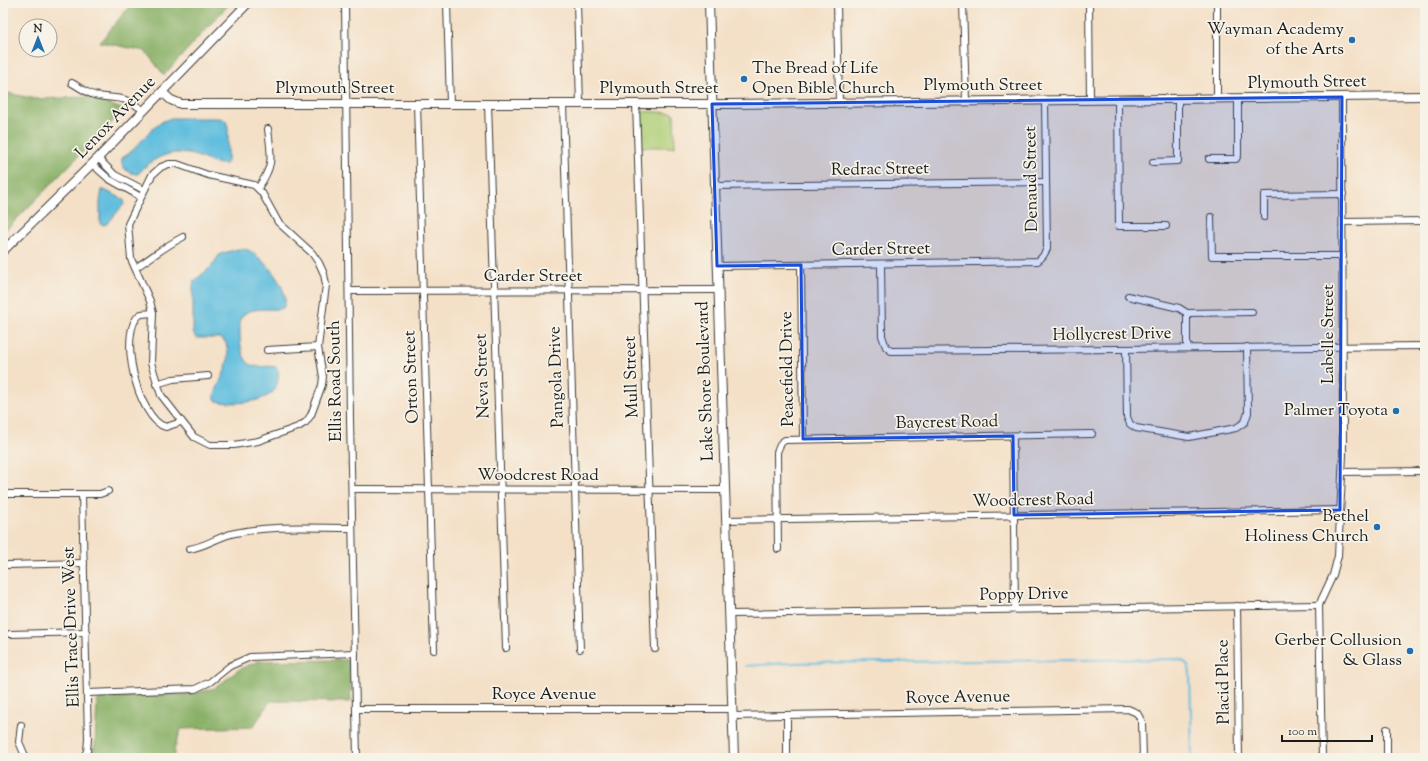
<svg xmlns="http://www.w3.org/2000/svg" width="1428" height="761" viewBox="0 0 1428 761" font-family="'Sorts Mill Goudy',serif">
	<style>
		.green { fill: #aece76; stroke: #657549 }
		.forest { fill: #8ab167; stroke: #536642 }
		.water { fill: #5fbdde; stroke: #3e6c7d }
		.lines { fill: none; stroke-linecap: round; stroke-linejoin: round }
		.stream { stroke: #5fbdde; stroke-width: 2 }
		.street-casing { stroke: #3c3936; stroke-width: 8 }
		.secondary-casing { stroke: #3c3936; stroke-width: 10 }
		.street { stroke: #fff; stroke-width: 6 }
		.secondary { stroke: #fff; stroke-width: 8 }
		.marked { fill: #1d4ed8; fill-opacity: 0.2; stroke: #1d4ed8; stroke-width: 3; stroke-linejoin: round }
		.poi-dot { fill: #1f6fb2; stroke: #f7f3e8; stroke-width: 1.5 }
		.labels { text-anchor: middle; dominant-baseline: central; stroke-width: 3.5; stroke-linejoin: round; paint-order: stroke }
		.poi-label { font-size: 17px; fill: #1c1c1c; stroke: #f7f3e8; text-anchor: end }
		.street-label { font-size: 17px; fill: #1c1c1c; stroke: #f7f3e8 }
	</style>
	<rect width="100%" height="100%" fill="#f7f3e8"/>
	<filter id="ink" filterUnits="userSpaceOnUse"><feTurbulence type="fractalNoise" baseFrequency=".025" numOctaves="2"/><feDisplacementMap in="SourceGraphic" scale="8" xChannelSelector="R" yChannelSelector="G"/><feConvolveMatrix kernelMatrix="1 2 1 2 8 2 1 2 1" color-interpolation-filters="sRGB"/></filter>
	<filter id="wash" filterUnits="userSpaceOnUse"><feTurbulence type="fractalNoise" baseFrequency=".012" numOctaves="4" result="noise"/><feDisplacementMap in="SourceGraphic" scale="16" xChannelSelector="R" yChannelSelector="G"/><feGaussianBlur stdDeviation="0.9" result="paint"/><feColorMatrix in="noise" values="0 0 0 0 0 0 0 0 0 0 0 0 0 0 0 0 0 1.4 0 .05"/><feComposite in="paint" operator="in"/></filter>
	<g filter="url(#wash)">
		<rect width="100%" height="100%" fill="#f4e0c7"/>
		<polygon class="green" points="639,111 674,113 675,147 640,147"/>
		<g class="forest">
			<polygon points="132,3 230,3 164,75 145,51 100,42"/>
			<polygon points="3,92 35,99 91,97 124,110 3,233"/>
			<polygon points="349,660 351,702 270,701 253,727 181,729 174,750 174,758 89,758 95,746 97,702 101,697 193,694 215,688 240,669 259,661"/>
		</g>
		<g class="water">
			<path d="M171,118H220L226,121L228,127V161L226,164C213,165 205,158 193,155C171,149 153,157 138,174C129,174 120,168 122,158C141,148 149,124 171,118Z"/>
			<polygon points="102,189 123,199 125,203 107,224 103,225 100,224 100,202"/>
			<path d="M238,249C241,249 245,249 248,250C262,256 294,292 283,308C270,312 246,304 240,320C240,333 238,361 254,366C261,368 268,365 276,367C279,371 279,375 278,379C277,384 276,390 272,393C260,403 231,405 216,401L214,397C220,377 234,363 225,341L219,338H196L193,333V286L194,281L211,267L220,254Z"/>
		</g>
		<g class="lines">
			<path class="stream" d="M745,666L790,663L1178,659C1186,662 1189,664 1190,673L1192,758"/>
		</g>
	</g>
	<g filter="url(#ink)">
		<g class="lines">
			<defs>
				<g id="street">
					<polyline points="345,3 350,419 357,758"/>
					<polyline points="447,3 450,104"/>
					<polyline points="577,3 580,104"/>
					<polyline points="837,3 839,103"/>
					<polyline points="963,3 966,101"/>
					<polyline points="1089,3 1090,100"/>
					<polyline points="1217,3 1217,98"/>
					<path d="M72,83C79,87 87,93 94,95C118,101 121,93 144,111"/>
					<polyline points="1118,100 1119,226 1166,226"/>
					<polyline points="417,104 434,650"/>
					<polyline points="488,104 506,648"/>
					<polyline points="563,104 580,649"/>
					<polyline points="636,104 655,649"/>
					<polyline points="98,158 115,175 144,190"/>
					<polyline points="1209,159 1236,159 1238,155 1238,98"/>
					<polyline points="1153,162 1178,161 1178,99"/>
					<polyline points="92,164 109,179 141,197"/>
					<polygon points="169,164 177,164 208,175 254,185 262,193 278,222 312,253 319,263 324,274 326,285 318,347 323,377 322,385 311,415 306,422 298,427 258,441 234,445 210,445 194,437 161,395 151,363 153,313 150,301 131,259 128,224 152,175 161,167"/>
					<polyline points="715,186 1046,182"/>
					<path d="M258,188C275,164 271,156 268,129"/>
					<polyline points="1211,217 1212,256 1343,256"/>
					<polyline points="1264,217 1264,195 1343,194"/>
					<polyline points="1343,222 1425,221"/>
					<polyline points="881,264 882,336 886,347 891,351 1425,346"/>
					<polyline points="801,265 803,439"/>
					<polyline points="717,266 1038,261 1043,256 1047,249 1045,101"/>
					<path d="M135,268C151,258 165,246 183,237"/>
					<polyline points="349,291 718,290"/>
					<polyline points="1128,296 1179,308 1187,313"/>
					<path d="M153,313L141,314C116,330 138,420 166,427L181,422"/>
					<polyline points="1187,313 1252,312"/>
					<polyline points="1187,313 1187,348"/>
					<polyline points="1126,349 1127,417 1130,424 1136,428 1189,437 1236,428 1245,422 1248,413 1247,347"/>
					<polyline points="267,350 318,347"/>
					<polyline points="156,384 173,379 208,376"/>
					<polyline points="1013,436 1015,609"/>
					<polyline points="1342,472 1425,471"/>
					<polyline points="352,489 725,490"/>
					<polyline points="3,494 100,494 108,491"/>
					<polyline points="82,494 88,739 87,751 83,758"/>
					<polyline points="726,520 1340,510"/>
					<path d="M189,549C205,547 219,536 235,533C273,525 313,528 352,528"/>
					<polyline points="778,549 777,452 781,443 785,440 1092,434"/>
					<polyline points="8,565 84,563"/>
					<polyline points="1237,606 1239,758"/>
					<polyline points="729,614 1319,605"/>
					<polyline points="10,634 86,632"/>
					<polyline points="88,693 195,689 210,682 230,666 250,657 355,653"/>
					<polyline points="356,709 732,709"/>
					<polyline points="787,715 787,758"/>
					<polyline points="733,716 1128,709 1137,713 1142,722 1143,758"/>
					<polyline points="21,725 19,742 26,758"/>
					<polyline points="1322,758 1319,605 1333,575 1338,556 1343,455 1342,97"/>
					<polyline points="1387,758 1387,729"/>
				</g>
				<g id="secondary">
					<polyline points="709,3 734,758"/>
					<polyline points="162,92 171,100 181,104 731,104 1425,96"/>
					<polyline points="3,251 98,158 248,3"/>
				</g>
			</defs>
			<use href="#street" class="street-casing"/>
			<use href="#secondary" class="secondary-casing"/>
			<use href="#street" class="street"/>
			<use href="#secondary" class="secondary"/>
		</g>
	</g>
	<path class="marked" d="M1342,97L1340,510L1014,515L1013,436L803,439L801,265L717,266L712,104Z"/>
	<g class="poi-dot">
		<circle cx="1352" cy="40" r="4"/>
		<circle cx="744" cy="79" r="4"/>
		<circle cx="1396" cy="411" r="4"/>
		<circle cx="1377" cy="527" r="4"/>
		<circle cx="1410" cy="651" r="4"/>
	</g>
	<g class="labels">
		<g class="poi-label">
			<text x="1344" y="30">Wayman Academy<tspan x="1344" dy="20">of the Arts</tspan></text>
			<text x="752" y="69" text-anchor="start">The Bread of Life<tspan x="752" dy="20">Open Bible Church</tspan></text>
			<text x="1388" y="411">Palmer Toyota</text>
			<text x="1369" y="517">Bethel<tspan x="1369" dy="20">Holiness Church</tspan></text>
			<text x="1402" y="641">Gerber Collusion<tspan x="1402" dy="20">&amp; Glass</tspan></text>
		</g>
		<g class="street-label">
			<text transform="translate(1307 83) rotate(-1)">Plymouth Street</text>
			<text x="983" y="86">Plymouth Street</text>
			<text x="335" y="89">Plymouth Street</text>
			<text x="659" y="89">Plymouth Street</text>
			<text transform="translate(116 118) rotate(-46)">Lenox Avenue</text>
			<text transform="translate(880 170) rotate(-1)">Redrac Street</text>
			<text transform="translate(1032 179) rotate(-91)">Denaud Street</text>
			<text transform="translate(881 250) rotate(-1)">Carder Street</text>
			<text x="533" y="277">Carder Street</text>
			<text transform="translate(1329 334) rotate(-90)">Labelle Street</text>
			<text transform="translate(1112 335) rotate(-1)">Hollycrest Drive</text>
			<text transform="translate(788 369) rotate(-91)">Peacefield Drive</text>
			<text transform="translate(483 376) rotate(-92)">Neva Street</text>
			<text transform="translate(412 377) rotate(-92)">Orton Street</text>
			<text transform="translate(557 377) rotate(-92)">Pangola Drive</text>
			<text transform="translate(632 377) rotate(-92)">Mull Street</text>
			<text transform="translate(336 381) rotate(-91)">Ellis Road South</text>
			<text transform="translate(706 381) rotate(-92)">Lake Shore Boulevard</text>
			<text transform="translate(947 423) rotate(-1)">Baycrest Road</text>
			<text x="538" y="476">Woodcrest Road</text>
			<text transform="translate(1033 501) rotate(-1)">Woodcrest Road</text>
			<text transform="translate(1024 595) rotate(-1)">Poppy Drive</text>
			<text transform="translate(72 627) rotate(-92)">Ellis Trace Drive West</text>
			<text transform="translate(1224 682) rotate(-91)">Placid Place</text>
			<text x="544" y="695">Royce Avenue</text>
			<text transform="translate(958 698) rotate(-1)">Royce Avenue</text>
		</g>
	</g>
	<rect width="1428" height="761" fill="none" stroke="#f7f3e8" stroke-width="16"/>
	<g transform="translate(38 38)"><circle r="19" fill="#f7f3e8" stroke="#9f9d96"/>
	<path d="M0-3L7 15L0 10L-7 15Z" fill="#1f6fb2"/>
	<text y="-6" font-size="11" font-weight="bold" text-anchor="middle" fill="#1c1c1c">N</text>
	</g>
	<path d="M1282 735v6h90v-6" fill="none" stroke="#1c1c1c" stroke-width="2"/>
	<text x="1288" y="735" font-size="12" fill="#1c1c1c" stroke="#f7f3e8" stroke-width="3" paint-order="stroke">100 m</text>
</svg>
